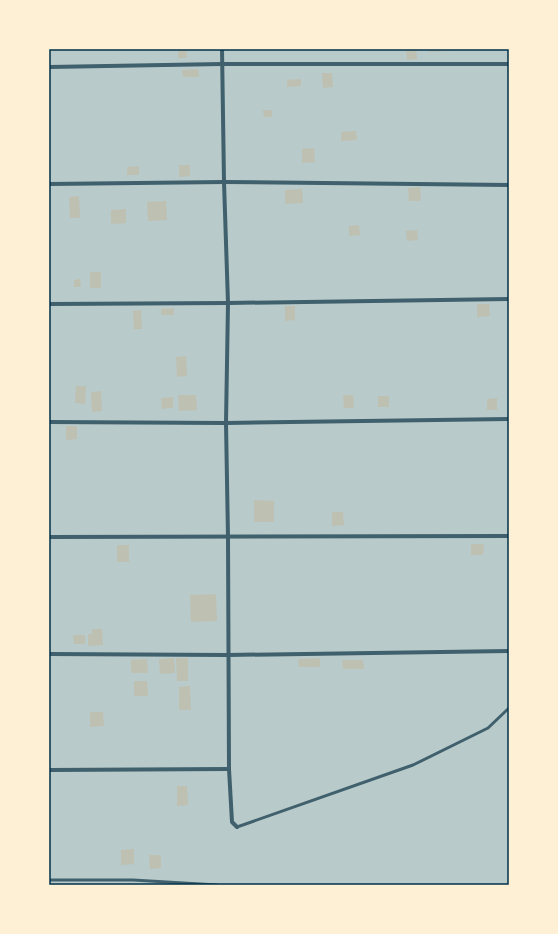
<svg xmlns="http://www.w3.org/2000/svg" width="558" height="934" viewBox="0 0 558 934" font-family="Montserrat,sans-serif">
	<style>
		.green { fill: #b9caca }
		.building { fill: #bec0b2 }
		.lines { fill: none; stroke-linecap: round; stroke-linejoin: round }
		.service { stroke: #3f606c; stroke-width: 3 }
		.minor { stroke: #3f606c; stroke-width: 4 }
		.neatline { fill: none; stroke: #003049; stroke-width: 1.5 }
	</style>
	<rect width="100%" height="100%" fill="#fdf0d5"/>
	<rect class="green" x="49" y="49" width="460" height="836"/>
	<g class="building">
		<polygon points="178,49 186,49 187,58 178,58"/>
		<polygon points="406,49 416,49 417,59 407,60"/>
		<polygon points="429,49 450,49 450,51 429,52"/>
		<polygon points="198,69 199,77 183,77 182,70"/>
		<polygon points="322,73 332,73 333,87 323,88"/>
		<polygon points="301,79 301,86 287,87 287,80"/>
		<polygon points="263,110 272,110 272,117 264,117"/>
		<polygon points="356,131 357,140 341,141 341,132"/>
		<polygon points="314,148 315,162 302,163 302,149"/>
		<polygon points="179,165 190,165 190,176 179,177"/>
		<polygon points="139,166 139,175 127,175 127,167"/>
		<polygon points="420,187 421,201 409,201 408,188"/>
		<polygon points="302,189 303,203 285,204 285,190"/>
		<polygon points="79,196 80,218 70,218 69,197"/>
		<polygon points="166,201 167,220 148,221 147,202"/>
		<polygon points="126,209 126,223 111,224 111,210"/>
		<polygon points="359,225 360,235 349,236 349,226"/>
		<polygon points="417,230 418,240 407,241 406,231"/>
		<rect x="90" y="272" width="11" height="16"/>
		<polygon points="80,279 81,287 74,287 74,280"/>
		<polygon points="477,304 489,304 490,316 477,317"/>
		<polygon points="285,306 295,306 295,320 285,321"/>
		<polygon points="174,308 174,315 161,315 161,309"/>
		<polygon points="141,310 142,329 134,329 133,311"/>
		<polygon points="186,356 187,376 177,377 176,357"/>
		<polygon points="76,386 86,386 85,404 75,403"/>
		<polygon points="101,391 102,411 92,412 91,392"/>
		<polygon points="178,395 196,395 197,410 179,411"/>
		<polygon points="343,395 353,395 354,408 344,408"/>
		<rect x="378" y="396" width="11" height="11"/>
		<polygon points="173,397 173,408 162,409 161,398"/>
		<polygon points="497,398 497,410 487,410 487,399"/>
		<polygon points="66,426 77,426 77,439 66,440"/>
		<polygon points="254,500 274,501 274,522 254,522"/>
		<polygon points="332,512 343,512 344,525 332,526"/>
		<polygon points="471,544 484,544 483,555 471,555"/>
		<rect x="117" y="545" width="12" height="17"/>
		<polygon points="216,594 217,621 191,622 190,595"/>
		<polygon points="92,629 102,629 103,645 88,646 88,634 92,634"/>
		<polygon points="73,635 85,635 85,644 74,644"/>
		<polygon points="174,658 175,673 160,674 159,659"/>
		<polygon points="176,658 188,658 188,681 177,681"/>
		<polygon points="320,658 320,667 299,667 298,659"/>
		<polygon points="147,659 148,673 131,673 131,660"/>
		<polygon points="342,660 363,660 364,669 343,669"/>
		<polygon points="134,681 147,681 148,696 134,696"/>
		<polygon points="190,686 191,710 179,710 179,687"/>
		<polygon points="90,712 103,712 104,726 90,727"/>
		<polygon points="177,786 187,786 188,805 177,806"/>
		<polygon points="134,849 134,864 121,865 121,850"/>
		<polygon points="149,855 161,855 161,868 150,869"/>
	</g>
	<g class="lines">
		<g class="service">
			<polyline points="237,827 413,765 488,728 509,708"/>
			<polyline points="49,880 133,880 217,885"/>
		</g>
		<g class="minor">
			<polyline points="222,49 224,182 228,303 226,423 228,537 229,769 232,822 237,827"/>
			<polyline points="49,67 222,64 509,64"/>
			<polyline points="49,184 224,182 509,185"/>
			<polyline points="49,304 228,303 509,299"/>
			<polyline points="49,422 226,423 509,419"/>
			<polyline points="49,537 509,536"/>
			<polyline points="49,654 228,655 509,651"/>
			<polyline points="49,770 229,769"/>
		</g>
	</g>
	<rect width="558" height="934" fill="none" stroke="#fdf0d5" stroke-width="100"/>
	<rect x="50" y="50" width="458" height="834" class="neatline"/>
</svg>
